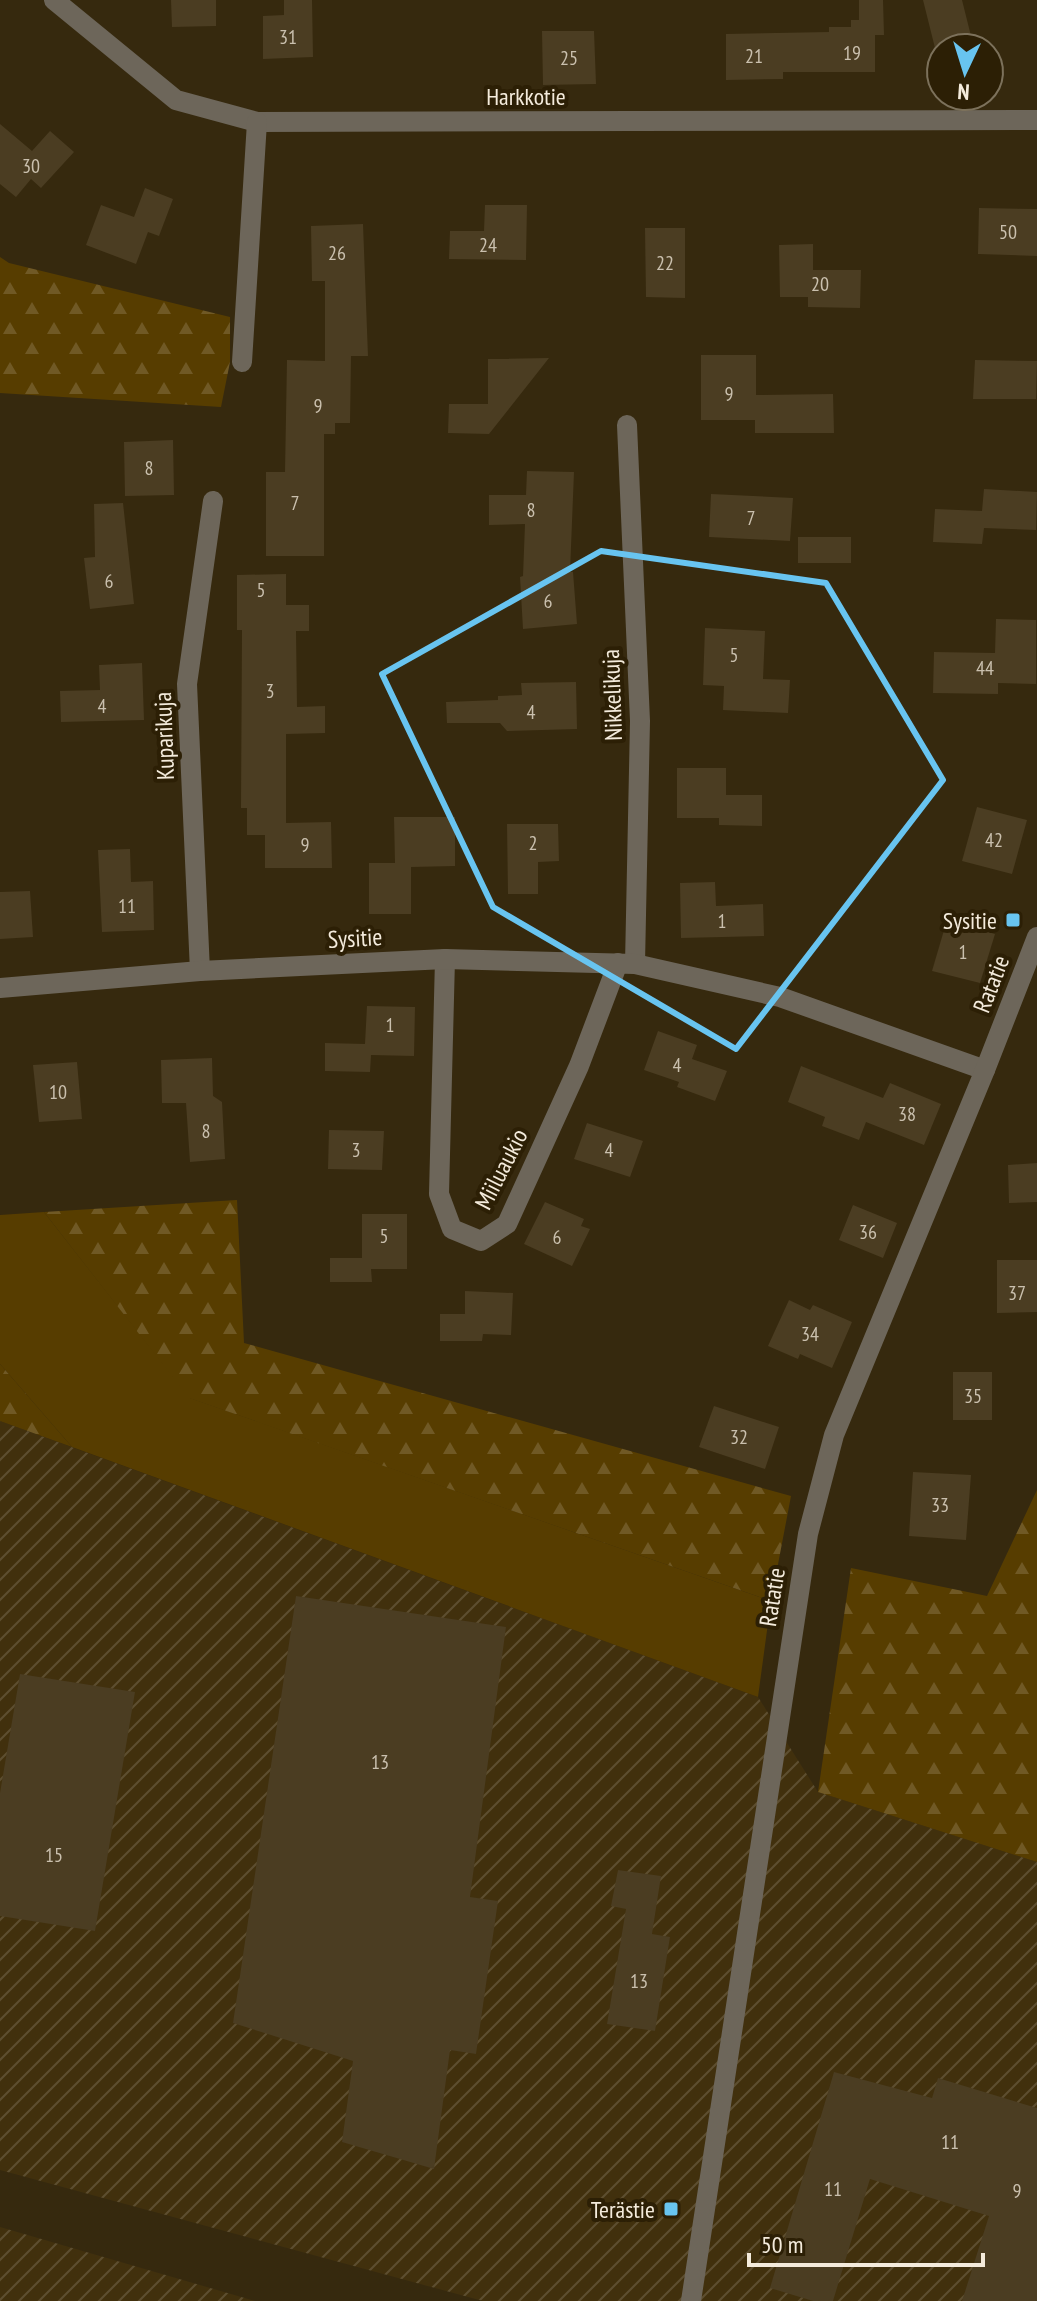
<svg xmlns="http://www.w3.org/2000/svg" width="1037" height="2301" viewBox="0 0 1037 2301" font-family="'PT Sans Narrow',sans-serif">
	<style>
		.industrial { fill: url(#industrial-furrows) }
		.grass { fill: #573d00 }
		.forest { fill: url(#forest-firs) }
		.building { fill: #4b3d22 }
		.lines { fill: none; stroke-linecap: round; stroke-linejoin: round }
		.minor { stroke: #6d665a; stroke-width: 20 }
		.tertiary { stroke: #6d665a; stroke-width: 20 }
		.marked { fill: none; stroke: #68c4f0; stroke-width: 6; stroke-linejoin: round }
		.poi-dot { fill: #68c4f0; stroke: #2c1f05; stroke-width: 3 }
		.labels { text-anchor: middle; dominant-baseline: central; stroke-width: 8; stroke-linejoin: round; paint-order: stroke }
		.number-label { font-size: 20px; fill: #cac0ae }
		.street-label { font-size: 24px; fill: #f4ebdc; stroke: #2c1f05 }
		.poi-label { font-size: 24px; fill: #f4ebdc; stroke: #2c1f05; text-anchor: end }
	</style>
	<defs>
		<pattern id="industrial-furrows" width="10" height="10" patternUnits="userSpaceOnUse" patternTransform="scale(2)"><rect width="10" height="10" fill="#41300d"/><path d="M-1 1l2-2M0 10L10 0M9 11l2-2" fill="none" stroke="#5d4e30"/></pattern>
		<pattern id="forest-firs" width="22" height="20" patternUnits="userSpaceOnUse" patternTransform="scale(2)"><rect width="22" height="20" fill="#573d00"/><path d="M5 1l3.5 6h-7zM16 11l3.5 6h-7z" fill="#705925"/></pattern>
	</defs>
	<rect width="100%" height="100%" fill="#36290e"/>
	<g class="industrial">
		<polygon points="0,1421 758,1697 818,1792 1037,1862 1037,2301 483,2301 0,2170"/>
		<polygon points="0,2227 255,2301 0,2301"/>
	</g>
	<polygon class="grass" points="44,1212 190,1398 771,1601 758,1697 72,1447 0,1364 0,1215"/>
	<g class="forest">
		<polygon points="0,257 9,263 230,317 230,362 221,407 0,393"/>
		<polygon points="237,1200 244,1343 791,1496 771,1601 189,1398 44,1212"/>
		<polygon points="0,1364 72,1447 0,1421"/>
		<polygon points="1037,1490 1037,1862 818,1792 851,1568 987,1596"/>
	</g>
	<g class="building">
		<polygon points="171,0 216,0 216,26 172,27"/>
		<polygon points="284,0 312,0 313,57 263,59 263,16 284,15"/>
		<polygon points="859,0 883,0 884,35 875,35 875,72 783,72 783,79 726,80 726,34 829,32 829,27 851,27 851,20 859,20"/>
		<polygon points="923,0 962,0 974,48 935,48"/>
		<polygon points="542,31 594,31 596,84 543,85"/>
		<polygon points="0,124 32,151 50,131 74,152 41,188 31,179 16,197 0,184"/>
		<polygon points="145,188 173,199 159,236 148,232 136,264 86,245 101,205 134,217"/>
		<polygon points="485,205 527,205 526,260 449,259 450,231 484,231"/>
		<polygon points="979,208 1037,209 1037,256 978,254"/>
		<polygon points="363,224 368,356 351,356 350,423 335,423 335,434 324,434 324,556 266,556 266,472 285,472 287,360 325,361 325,281 312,281 311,226"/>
		<polygon points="645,228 685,228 685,298 646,297"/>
		<polygon points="813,244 813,270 861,270 860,308 808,307 808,297 780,297 779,245"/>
		<polygon points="701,355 756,355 756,395 833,394 834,433 755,433 755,420 701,420"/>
		<polygon points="549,358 489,434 448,433 449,404 488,404 488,359"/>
		<polygon points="975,360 1037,361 1036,399 973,399"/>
		<polygon points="173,440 174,495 125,496 124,442"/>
		<polygon points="527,471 574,472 570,572 573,572 577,624 523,629 520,577 523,576 525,524 489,525 489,495 526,495"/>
		<polygon points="984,489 1037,492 1036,530 984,528 982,544 933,542 935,509 982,511"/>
		<polygon points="711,494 793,498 790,541 709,537"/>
		<polygon points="123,503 134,604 90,609 84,558 95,557 94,504"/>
		<rect x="798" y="537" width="53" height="26"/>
		<polygon points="286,574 286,605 309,605 309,631 296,631 297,707 325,706 325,733 286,734 286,823 331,822 332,868 265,868 265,835 247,835 247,808 241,808 242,630 237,630 237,575"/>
		<polygon points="996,619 1036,620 1036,684 998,683 998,694 933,693 934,652 995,653"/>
		<polygon points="705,628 765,631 763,679 790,680 788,713 723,710 724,686 703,685"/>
		<polygon points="142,663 144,720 61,722 60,691 100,690 99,665"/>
		<polygon points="576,682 577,729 507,731 500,723 447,723 446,702 498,700 498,696 522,695 521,683"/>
		<polygon points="677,768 726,768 726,795 762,795 762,826 719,825 719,818 677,818"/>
		<polygon points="977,807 1027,820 1012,874 962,861"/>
		<polygon points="394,817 455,817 455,866 411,867 411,914 369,914 369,863 395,863"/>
		<polygon points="507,824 558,824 559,861 538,862 538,894 508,894"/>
		<polygon points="130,849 131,882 153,881 154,930 102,932 98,850"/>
		<polygon points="715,882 716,906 763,904 764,936 681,938 680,883"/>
		<polygon points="30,891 33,937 0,939 0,892"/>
		<polygon points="947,920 995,934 980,983 932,971"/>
		<polygon points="367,1006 415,1007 414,1056 371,1055 370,1072 325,1071 325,1043 365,1044"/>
		<polygon points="658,1031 697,1045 692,1059 727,1071 715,1101 677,1087 679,1082 644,1070"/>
		<polygon points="212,1058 213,1096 222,1102 225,1159 190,1162 186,1103 162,1103 161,1060"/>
		<polygon points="77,1062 82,1119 39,1122 33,1065"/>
		<polygon points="801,1066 883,1098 890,1083 941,1104 924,1145 866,1122 859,1140 822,1126 825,1117 788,1102"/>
		<polygon points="587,1123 643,1141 630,1177 574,1159"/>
		<polygon points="329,1130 384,1131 382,1170 328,1169"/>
		<polygon points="1037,1163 1037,1202 1009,1203 1008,1165"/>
		<polygon points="545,1202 584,1219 581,1226 590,1229 572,1266 524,1244"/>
		<polygon points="853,1205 897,1223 883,1258 839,1240"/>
		<polygon points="362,1214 407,1214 407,1269 371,1269 372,1282 330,1282 330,1258 362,1258"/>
		<polygon points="997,1260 1037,1260 1037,1312 997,1313"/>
		<polygon points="465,1291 513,1293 511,1335 483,1334 482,1341 440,1341 440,1314 465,1314"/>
		<polygon points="789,1300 810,1310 813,1305 852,1322 832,1368 800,1354 798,1359 768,1346"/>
		<rect x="953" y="1372" width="39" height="48"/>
		<polygon points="714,1406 779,1427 765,1469 699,1447"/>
		<polygon points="913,1472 971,1475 966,1540 909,1536"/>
		<polygon points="296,1596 506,1627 470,1897 498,1901 476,2054 450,2050 434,2169 342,2142 353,2061 233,2023"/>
		<polygon points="20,1674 135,1692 95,1931 0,1916 0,1793"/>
		<polygon points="618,1870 661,1876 652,1934 670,1937 655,2031 607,2024 626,1909 611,1906"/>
		<polygon points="834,2072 932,2098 938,2078 1037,2108 1037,2301 962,2301 989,2216 870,2179 833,2301 813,2301 770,2288"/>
	</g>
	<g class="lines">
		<g class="minor">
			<polyline points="54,0 176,100 257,122 1037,120"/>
			<polyline points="242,362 257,122"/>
			<polyline points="627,425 640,721 635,964"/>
			<polyline points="445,959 439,1194 452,1229 481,1241 507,1224 579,1066 618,963"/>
			<polyline points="200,971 187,684 213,501"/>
			<polyline points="0,988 200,971 445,959 635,964 780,997 985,1070"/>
		</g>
		<polyline class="tertiary" points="691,2301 808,1534 834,1435 985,1070 1037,937"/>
	</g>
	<path class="marked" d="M601,551L826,583L943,780L736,1049L493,907L382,674Z"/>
	<g class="poi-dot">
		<rect x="1005" y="912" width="16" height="16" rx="4"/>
		<rect x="663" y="2201" width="16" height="16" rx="4"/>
	</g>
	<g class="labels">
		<g class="number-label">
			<text x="288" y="37">31</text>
			<text x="852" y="53">19</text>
			<text x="754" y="56">21</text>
			<text x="569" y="58">25</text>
			<text x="31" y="166">30</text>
			<text x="1008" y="232">50</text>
			<text x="488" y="245">24</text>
			<text x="337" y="253">26</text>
			<text x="665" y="263">22</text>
			<text x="820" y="284">20</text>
			<text x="729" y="394">9</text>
			<text x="318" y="406">9</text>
			<text x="149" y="468">8</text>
			<text x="295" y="503">7</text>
			<text x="531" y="510">8</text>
			<text x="751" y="518">7</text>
			<text x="109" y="581">6</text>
			<text x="261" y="590">5</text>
			<text x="548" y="601">6</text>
			<text x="734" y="655">5</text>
			<text x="985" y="668">44</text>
			<text x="270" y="691">3</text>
			<text x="102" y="706">4</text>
			<text x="531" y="712">4</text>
			<text x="994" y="840">42</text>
			<text x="533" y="843">2</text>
			<text x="305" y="845">9</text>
			<text x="127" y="906">11</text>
			<text x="722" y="921">1</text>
			<text x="963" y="952">1</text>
			<text x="390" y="1025">1</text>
			<text x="677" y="1065">4</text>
			<text x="58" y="1092">10</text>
			<text x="907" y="1114">38</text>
			<text x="206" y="1131">8</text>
			<text x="356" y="1150">3</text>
			<text x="609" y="1150">4</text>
			<text x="868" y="1232">36</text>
			<text x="384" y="1236">5</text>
			<text x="557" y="1237">6</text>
			<text x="1017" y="1293">37</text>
			<text x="810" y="1334">34</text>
			<text x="973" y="1396">35</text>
			<text x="739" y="1437">32</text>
			<text x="940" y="1505">33</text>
			<text x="380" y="1762">13</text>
			<text x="54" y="1855">15</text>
			<text x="639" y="1981">13</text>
			<text x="950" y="2142">11</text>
			<text x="833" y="2189">11</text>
			<text x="1017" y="2191">9</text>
		</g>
		<g class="street-label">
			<text x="526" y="96">Harkkotie</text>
			<text transform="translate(612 695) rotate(-92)">Nikkelikuja</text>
			<text transform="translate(164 736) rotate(-92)">Kuparikuja</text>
			<text transform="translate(355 938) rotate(-3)">Sysitie</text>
			<text transform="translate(991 984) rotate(-69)">Ratatie</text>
			<text transform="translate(501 1169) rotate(-63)">Miiluaukio</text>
			<text transform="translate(772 1597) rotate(-81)">Ratatie</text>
		</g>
		<g class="poi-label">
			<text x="997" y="920">Sysitie</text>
			<text x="655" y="2209">Terästie</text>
		</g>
	</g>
	<g transform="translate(965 72) rotate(184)"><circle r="38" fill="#2c1f05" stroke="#7c715b" stroke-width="2"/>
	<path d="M0-6L14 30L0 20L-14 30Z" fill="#68c4f0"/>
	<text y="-12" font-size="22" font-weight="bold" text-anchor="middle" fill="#f4ebdc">N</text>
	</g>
	<path d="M749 2253v12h234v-12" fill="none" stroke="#f4ebdc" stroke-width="4"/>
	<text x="761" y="2253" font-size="24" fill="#f4ebdc" stroke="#2c1f05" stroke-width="6" paint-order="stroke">50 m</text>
</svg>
